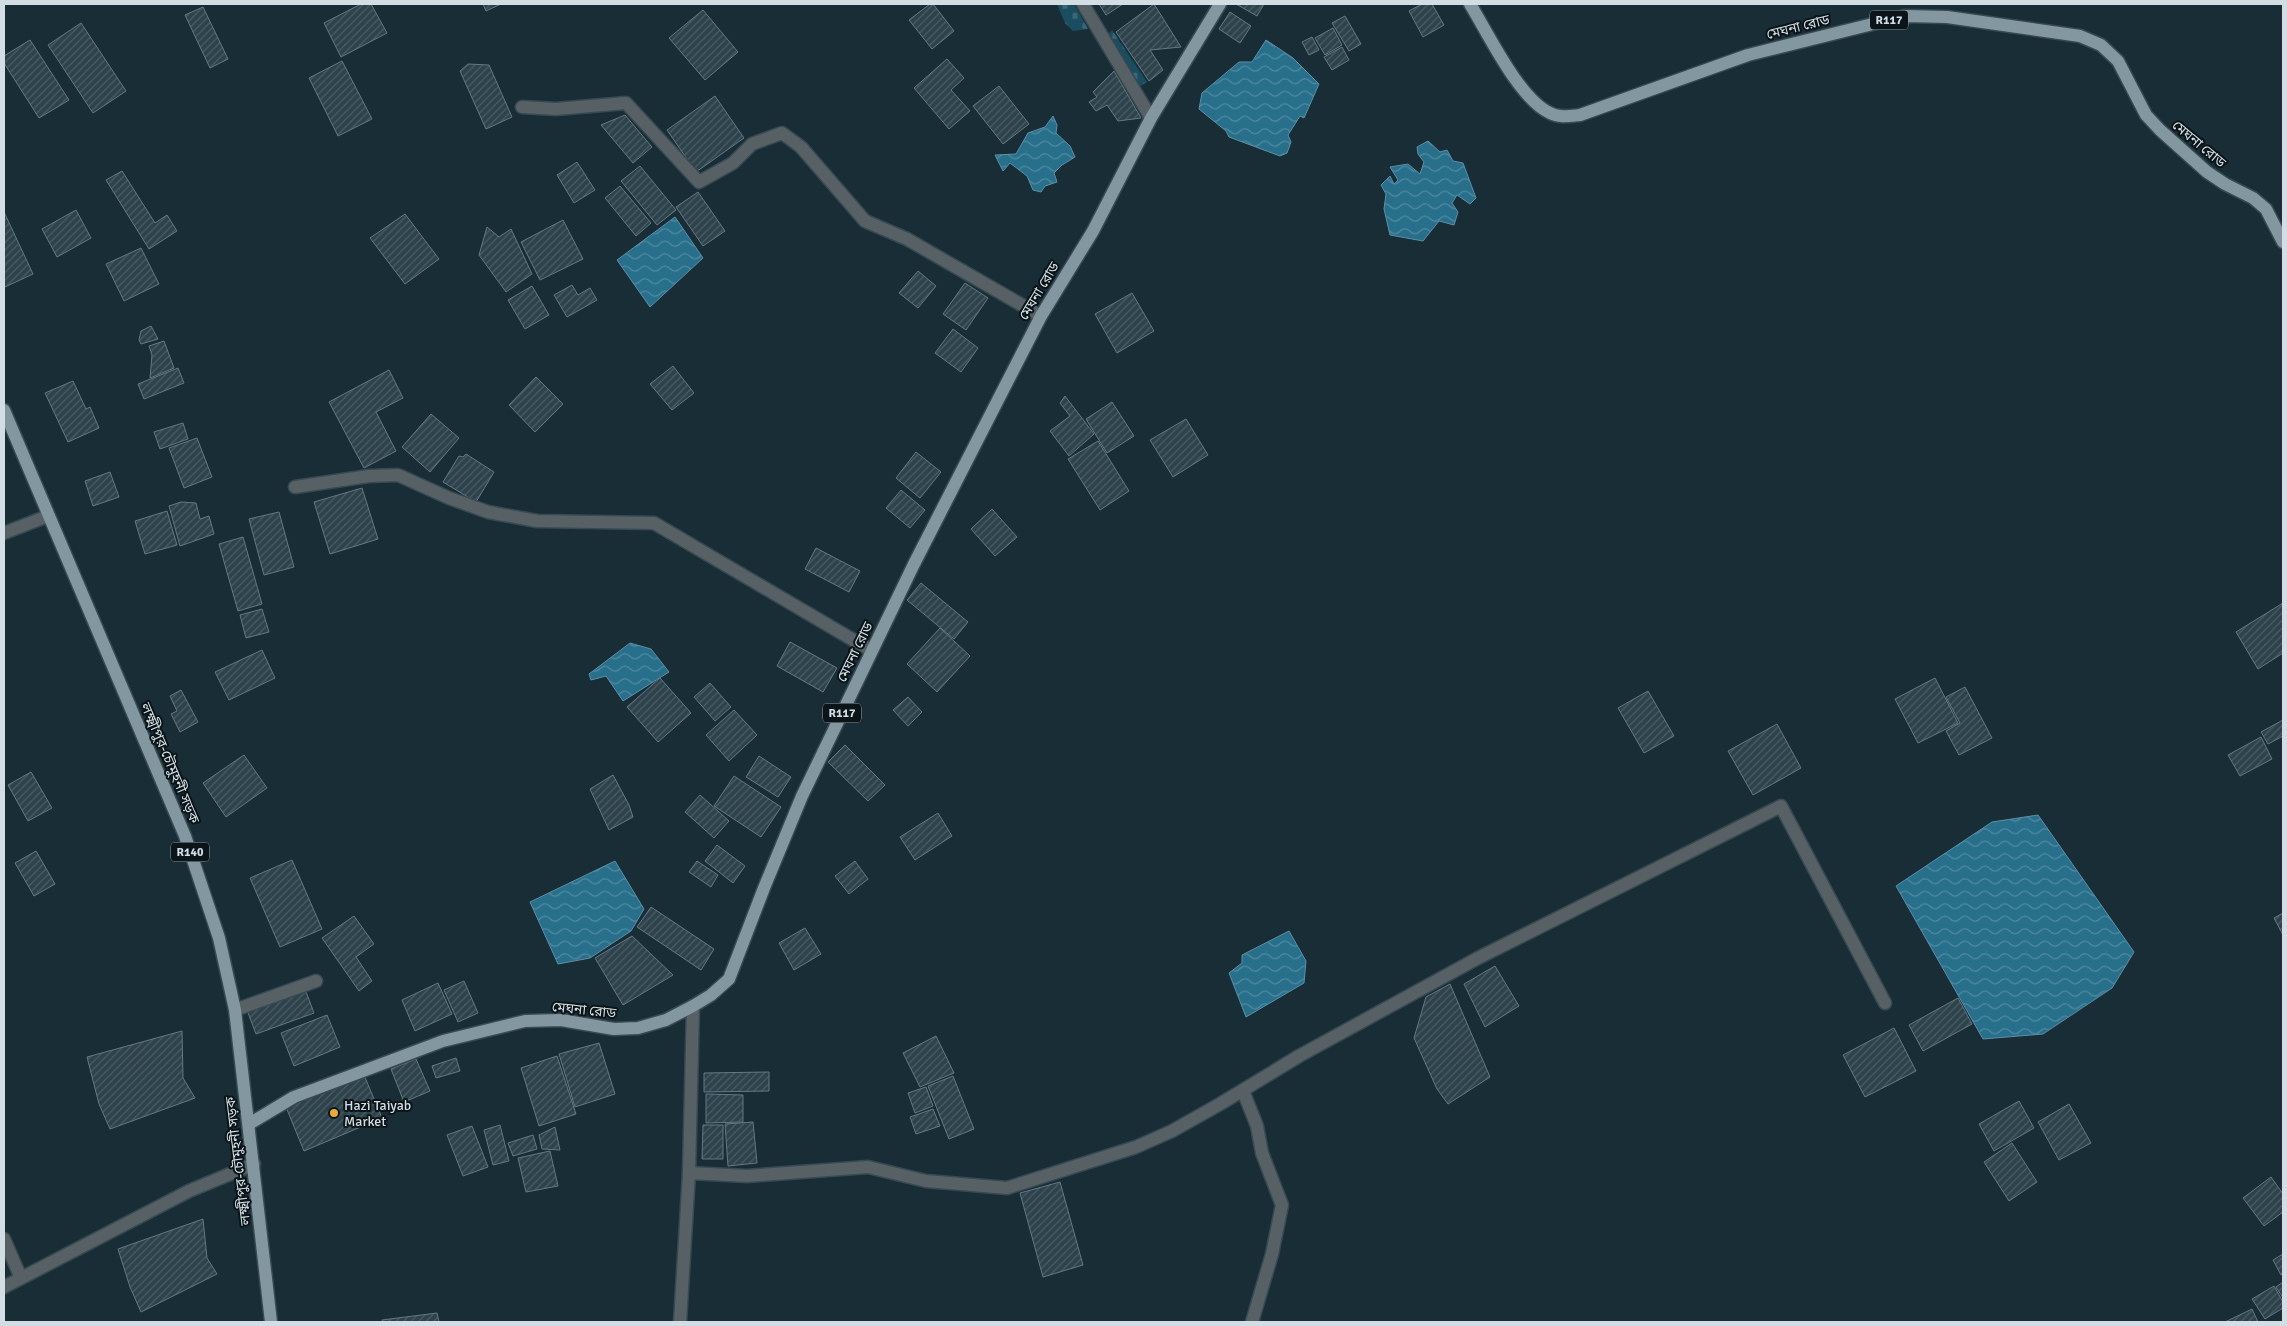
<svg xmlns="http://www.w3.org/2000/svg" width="2287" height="1326" viewBox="0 0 2287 1326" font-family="Signika,'Noto Sans Bengali',sans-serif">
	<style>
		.cemetery { fill: url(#cemetery-stones) }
		.water { fill: url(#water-waves); stroke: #5b90a6 }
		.building { fill: url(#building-hatch); stroke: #637984 }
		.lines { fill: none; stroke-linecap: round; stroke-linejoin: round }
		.minor-casing { stroke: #374952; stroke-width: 15 }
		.primary-casing { stroke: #374952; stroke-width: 15 }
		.minor { stroke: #576165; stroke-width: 12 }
		.primary { stroke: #8397a0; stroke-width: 12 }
		.poi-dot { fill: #e9ab38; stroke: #0b1418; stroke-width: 2 }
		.labels { text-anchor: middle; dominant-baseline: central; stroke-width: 4; stroke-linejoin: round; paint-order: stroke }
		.shield { fill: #0b1418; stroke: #96a1a7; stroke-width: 1 }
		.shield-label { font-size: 12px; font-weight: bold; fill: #d2dee4 }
		.street-label { font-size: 14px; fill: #d2dee4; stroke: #0b1418 }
		.poi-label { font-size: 14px; fill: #d2dee4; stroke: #0b1418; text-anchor: start }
	</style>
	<defs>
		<pattern id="cemetery-stones" width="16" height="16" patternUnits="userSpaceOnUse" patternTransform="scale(1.25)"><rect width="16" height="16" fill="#1b4d61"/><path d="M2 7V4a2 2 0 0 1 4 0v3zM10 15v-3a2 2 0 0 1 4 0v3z" fill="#3b6678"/></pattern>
		<pattern id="water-waves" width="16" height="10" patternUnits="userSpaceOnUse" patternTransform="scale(1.25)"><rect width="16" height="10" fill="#286f8b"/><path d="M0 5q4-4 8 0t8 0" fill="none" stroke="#508aa1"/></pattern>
		<pattern id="building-hatch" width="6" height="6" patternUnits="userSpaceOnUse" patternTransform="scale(1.25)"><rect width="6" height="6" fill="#2d424b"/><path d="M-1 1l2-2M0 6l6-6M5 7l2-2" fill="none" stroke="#4b5d65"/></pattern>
	</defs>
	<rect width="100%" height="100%" fill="#192d36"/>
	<g class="cemetery">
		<polygon points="1057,4 1074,4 1088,29 1073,31 1065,23"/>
		<polygon points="1112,30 1147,82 1137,88 1106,37"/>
	</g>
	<g class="water">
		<polygon points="1266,40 1293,58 1319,84 1304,118 1300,116 1288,135 1291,142 1287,153 1280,156 1229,137 1226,131 1199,109 1202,93 1239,62 1252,62"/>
		<polygon points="1053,116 1057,125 1056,133 1070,146 1075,157 1062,165 1054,173 1057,182 1045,186 1041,192 1033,190 1027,176 1010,163 1003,171 995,155 1016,154 1028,133 1045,127"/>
		<polygon points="1428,141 1440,152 1447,150 1453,161 1463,163 1476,198 1470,204 1457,195 1452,203 1458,212 1454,225 1439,221 1423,241 1390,235 1384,209 1386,194 1381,185 1390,176 1394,184 1398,180 1390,167 1408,164 1420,174 1424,162 1418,154 1417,147"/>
		<polygon points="675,217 703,258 650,307 617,260"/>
		<polygon points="630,643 651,649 669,672 623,701 606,676 591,680 589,674"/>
		<polygon points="2038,815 2134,952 2112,988 2043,1034 1983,1039 1896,886 1992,822"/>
		<polygon points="615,861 644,909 631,931 590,958 558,964 530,902"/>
		<polygon points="1289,931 1306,961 1304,983 1246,1017 1229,973 1242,963 1242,955"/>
	</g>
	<g class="building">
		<polygon points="361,4 371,4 387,33 341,57 324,23"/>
		<polygon points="483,4 501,4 486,11"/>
		<polygon points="930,4 933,4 954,31 932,49 909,20"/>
		<polygon points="1099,4 1123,4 1106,15"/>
		<polygon points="1154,4 1181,47 1150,50 1163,70 1149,81 1116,32"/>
		<polygon points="1236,4 1264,4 1257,16"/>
		<polygon points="1422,4 1432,4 1444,25 1423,37 1409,11"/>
		<polygon points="203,7 228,59 210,68 185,15"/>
		<polygon points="703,10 738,52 705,80 669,38"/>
		<polygon points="1230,12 1251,26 1240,43 1219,29"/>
		<polygon points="1345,16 1361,44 1349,51 1332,23"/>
		<polygon points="81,23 126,91 93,113 48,45"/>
		<polygon points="1333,28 1342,45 1325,55 1315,38"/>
		<polygon points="1312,37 1319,50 1309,55 1302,42"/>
		<polygon points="30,40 69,100 39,118 4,63 4,56"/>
		<polygon points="1342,47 1349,60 1332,70 1324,57"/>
		<polygon points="947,59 964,78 951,90 970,111 949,129 914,88"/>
		<polygon points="342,61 372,119 338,136 309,78"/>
		<polygon points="468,64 489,65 512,117 486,129 460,71"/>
		<polygon points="1114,71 1141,118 1118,121 1107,105 1096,111 1089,102 1097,97 1093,92"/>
		<polygon points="999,86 1029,124 1003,144 973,106"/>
		<polygon points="715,96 744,138 696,172 667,130"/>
		<polygon points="625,115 652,147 633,163 601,125"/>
		<polygon points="577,162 595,190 574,203 557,175"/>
		<polygon points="640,166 676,210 657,225 621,181"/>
		<polygon points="122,171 155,223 167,215 177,231 149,249 106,180"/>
		<polygon points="620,186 651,223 636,236 605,198"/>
		<polygon points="698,192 725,231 703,246 676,207"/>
		<polygon points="76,210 91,238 57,257 42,229"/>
		<polygon points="4,212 33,274 5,287 4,284"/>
		<polygon points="405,214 439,259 405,284 370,238"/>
		<polygon points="563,220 583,259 540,280 521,242"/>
		<polygon points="487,227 499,237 511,229 532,274 506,292 479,255"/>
		<polygon points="141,248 159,284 124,301 106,264"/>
		<polygon points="918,271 936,286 918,308 899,293"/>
		<polygon points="965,283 988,298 966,330 943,314"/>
		<polygon points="572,285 578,295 590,288 597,300 567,317 554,295"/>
		<polygon points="532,286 549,315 525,329 508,300"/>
		<polygon points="1132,293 1154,331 1117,353 1095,314"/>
		<polygon points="151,326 158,339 141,344 139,340 141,331"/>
		<polygon points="953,329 978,348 961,372 935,353"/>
		<polygon points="164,341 174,368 150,378 152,355 149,346"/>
		<polygon points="673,366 694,393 672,410 650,384"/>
		<polygon points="178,368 184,383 144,399 138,384"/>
		<polygon points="389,370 403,398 376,412 396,451 364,468 329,402"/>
		<polygon points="536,377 563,404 535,432 509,405"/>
		<polygon points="73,381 86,409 90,407 99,428 68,442 45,393"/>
		<polygon points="1065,396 1094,434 1069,456 1050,431 1070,416 1060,403"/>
		<polygon points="1112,402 1134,436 1107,453 1086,419"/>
		<polygon points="431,414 459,438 430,472 402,447"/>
		<polygon points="1186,419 1208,455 1173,477 1150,440"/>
		<polygon points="183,423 188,439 160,449 154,432"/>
		<polygon points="197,438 212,477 184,488 169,448"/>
		<polygon points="1098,441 1129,491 1100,510 1068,459"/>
		<polygon points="916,452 941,472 920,498 896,478"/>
		<polygon points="466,454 494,472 476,502 443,482 459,456 463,457"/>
		<polygon points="110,472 119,497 93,506 85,481"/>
		<polygon points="362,488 378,539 330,554 314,502"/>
		<polygon points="901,490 925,510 910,528 886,508"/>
		<polygon points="181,502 196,503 200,519 209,516 214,534 180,546 169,506"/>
		<polygon points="992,509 1017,537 995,556 971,529"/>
		<polygon points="167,511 177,545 145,554 135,521"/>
		<polygon points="279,512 294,567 264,575 249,519"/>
		<polygon points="243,537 262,604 238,611 219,544"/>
		<polygon points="816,548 860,571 849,592 805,569"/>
		<polygon points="921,583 968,622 954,639 907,600"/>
		<polygon points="2283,603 2283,653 2258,669 2236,632"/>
		<polygon points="262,609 269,632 246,638 240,615"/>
		<polygon points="940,628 970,656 937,692 907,664"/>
		<polygon points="790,642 837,668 823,692 777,666"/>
		<polygon points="262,650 275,678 229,700 215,672"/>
		<polygon points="660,678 691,713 658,742 627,707"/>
		<polygon points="1935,678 1958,723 1918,743 1895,699"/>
		<polygon points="710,683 731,707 715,721 694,697"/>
		<polygon points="1965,687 1992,738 1959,755 1946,731 1960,723 1946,697"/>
		<polygon points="181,690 198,722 180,732 171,714 177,711 170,696"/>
		<polygon points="1648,691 1674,736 1644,753 1618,708"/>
		<polygon points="908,697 922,712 908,726 893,710"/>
		<polygon points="734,710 757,735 729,761 706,735"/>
		<polygon points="2283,720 2283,736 2268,744 2261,732"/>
		<polygon points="1777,724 1801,768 1753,795 1728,751"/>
		<polygon points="2261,737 2272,759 2240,776 2228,755"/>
		<polygon points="845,745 885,785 868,801 828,762"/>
		<polygon points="244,755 267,788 226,817 203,783"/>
		<polygon points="759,756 791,777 778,797 746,777"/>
		<polygon points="31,772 52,808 28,821 8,785"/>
		<polygon points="613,775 629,805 633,817 609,830 590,789"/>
		<polygon points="734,776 781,807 761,837 714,806"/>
		<polygon points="700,795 729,821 714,838 685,812"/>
		<polygon points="938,813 952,836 915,860 900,837"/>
		<polygon points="717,845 745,866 733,883 705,861"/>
		<polygon points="36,851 55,884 34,896 15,863"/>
		<polygon points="292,860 322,929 280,947 250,878"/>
		<polygon points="697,861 718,875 711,887 689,872"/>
		<polygon points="855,861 868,879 849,894 835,876"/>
		<polygon points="651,907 714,949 701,970 637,927"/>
		<polygon points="2283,913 2283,935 2274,918"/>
		<polygon points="354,916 374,944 356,957 372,981 359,991 322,938"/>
		<polygon points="805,928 821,954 794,970 779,943"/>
		<polygon points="632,936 673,975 623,1005 595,958"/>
		<polygon points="1495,966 1519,1006 1485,1027 1464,984"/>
		<polygon points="302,981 314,1013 256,1034 244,1002"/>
		<polygon points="464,981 478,1013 458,1022 444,990"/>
		<polygon points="438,983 452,1014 415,1031 402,1000"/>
		<polygon points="1450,984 1490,1077 1448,1104 1437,1089 1414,1038 1426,997"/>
		<polygon points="1958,998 1972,1024 1923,1051 1909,1025"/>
		<polygon points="327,1015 340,1047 294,1066 281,1033"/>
		<polygon points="1894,1028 1916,1071 1865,1097 1843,1055"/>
		<polygon points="182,1031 183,1078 195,1098 110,1129 99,1104 87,1057"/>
		<polygon points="936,1036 954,1073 920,1087 903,1053"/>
		<polygon points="599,1043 615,1094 575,1107 559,1054"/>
		<polygon points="557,1056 576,1114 539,1126 521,1068"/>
		<polygon points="456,1058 460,1071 436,1078 432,1066"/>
		<polygon points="416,1059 430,1091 404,1102 391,1069"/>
		<polygon points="769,1072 769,1091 704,1092 704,1073"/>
		<polygon points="364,1075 382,1118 304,1151 286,1107"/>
		<polygon points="953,1076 974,1129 949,1139 928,1086"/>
		<polygon points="926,1087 933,1106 915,1113 908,1093"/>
		<polygon points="706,1094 743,1095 743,1122 706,1123"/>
		<polygon points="2019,1101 2034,1128 1994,1151 1979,1124"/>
		<polygon points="2069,1104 2091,1143 2059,1160 2038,1122"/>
		<polygon points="933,1109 940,1126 916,1134 910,1117"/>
		<polygon points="753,1122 757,1163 728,1166 725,1124"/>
		<polygon points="500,1125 509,1161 493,1165 484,1130"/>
		<polygon points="703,1125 723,1125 723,1159 702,1159"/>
		<polygon points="472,1126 488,1167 463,1176 447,1135"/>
		<polygon points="555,1127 560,1150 542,1149 539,1135"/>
		<polygon points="533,1135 537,1149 513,1156 508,1143"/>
		<polygon points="2012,1143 2037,1182 2009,1201 1984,1162"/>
		<polygon points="550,1151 558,1186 526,1192 518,1158"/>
		<polygon points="2271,1177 2283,1194 2283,1212 2264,1226 2243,1198"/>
		<polygon points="1060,1182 1083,1265 1043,1277 1020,1193"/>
		<polygon points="203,1219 207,1258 217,1274 141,1312 130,1287 118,1249"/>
		<polygon points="2283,1254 2283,1274 2281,1275 2273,1260"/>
		<polygon points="2283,1282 2283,1298 2276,1287"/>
		<polygon points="2274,1286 2283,1302 2283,1308 2265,1319 2252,1299"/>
		<polygon points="2252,1309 2258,1322 2225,1322"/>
		<polygon points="437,1313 439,1322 383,1322 382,1320"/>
	</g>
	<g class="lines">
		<defs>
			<g id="minor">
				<polyline points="1083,4 1151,118"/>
				<polyline points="522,107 556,109 626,103 699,182 733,163 752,144 782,133 801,147 865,221 907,239 1041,316"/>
				<polyline points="295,487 369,476 398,475 449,498 488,512 537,521 654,523 872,651"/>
				<polyline points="4,533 48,516"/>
				<polyline points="235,1010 316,981"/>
				<polyline points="1243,1091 1257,1126 1262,1153 1282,1205 1272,1254 1252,1322"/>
				<polyline points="689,1173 747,1176 868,1167 926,1181 1007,1188 1136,1147 1172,1131 1220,1104 1299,1056 1478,958 1781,806 1885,1003"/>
				<polyline points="4,1239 21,1278"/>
				<polyline points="4,1287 189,1191 254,1164"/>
				<polyline points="680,1322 689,1173 693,1006"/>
			</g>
			<g id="primary">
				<path d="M1470,4C1488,33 1519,99 1550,113C1559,118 1570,116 1580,115L1748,55L1905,16L1947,17L2080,36L2101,45L2118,61L2146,115L2160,130L2207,172L2225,184L2253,198L2266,209L2283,242"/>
				<polyline points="4,410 185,836 219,938 235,1010 271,1322"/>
				<polyline points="249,1124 294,1097 443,1041 525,1021 561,1020 614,1029 638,1028 666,1020 693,1006 711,995 729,979 764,888 802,796 914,564 1041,316 1093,231 1151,118 1220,4"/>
			</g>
		</defs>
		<use href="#minor" class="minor-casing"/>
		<use href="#primary" class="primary-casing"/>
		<use href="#minor" class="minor"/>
		<use href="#primary" class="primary"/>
	</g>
	<circle class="poi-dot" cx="334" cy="1113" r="5"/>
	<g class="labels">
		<g class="shield">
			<rect x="1870" y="10.5" width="38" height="19" rx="4"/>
			<rect x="823" y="703.5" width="38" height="19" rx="4"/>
			<rect x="171" y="842.5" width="38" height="19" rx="4"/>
		</g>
		<g class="shield-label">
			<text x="1889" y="20">R117</text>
			<text x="842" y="713">R117</text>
			<text x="190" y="852">R140</text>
		</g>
		<g class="street-label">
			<text transform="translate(1798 27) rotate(-14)">মেঘনা রোড</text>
			<text transform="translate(2199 144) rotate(40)">মেঘনা রোড</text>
			<text transform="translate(1039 291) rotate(-59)">মেঘনা রোড</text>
			<text transform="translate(855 652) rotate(-64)">মেঘনা রোড</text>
			<text transform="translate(170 763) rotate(67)">লক্ষ্মীপুর-চৌমুহনী সড়ক</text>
			<text transform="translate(584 1010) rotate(6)">মেঘনা রোড</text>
			<text transform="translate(238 1161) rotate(-97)">লক্ষ্মীপুর-চৌমুহনী সড়ক</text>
		</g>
		<g class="poi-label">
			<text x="344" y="1105">Hazi Taiyab<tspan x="344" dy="16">Market</tspan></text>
		</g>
	</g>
	<rect width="2287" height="1326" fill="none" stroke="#d2dee4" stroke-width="10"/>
</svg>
